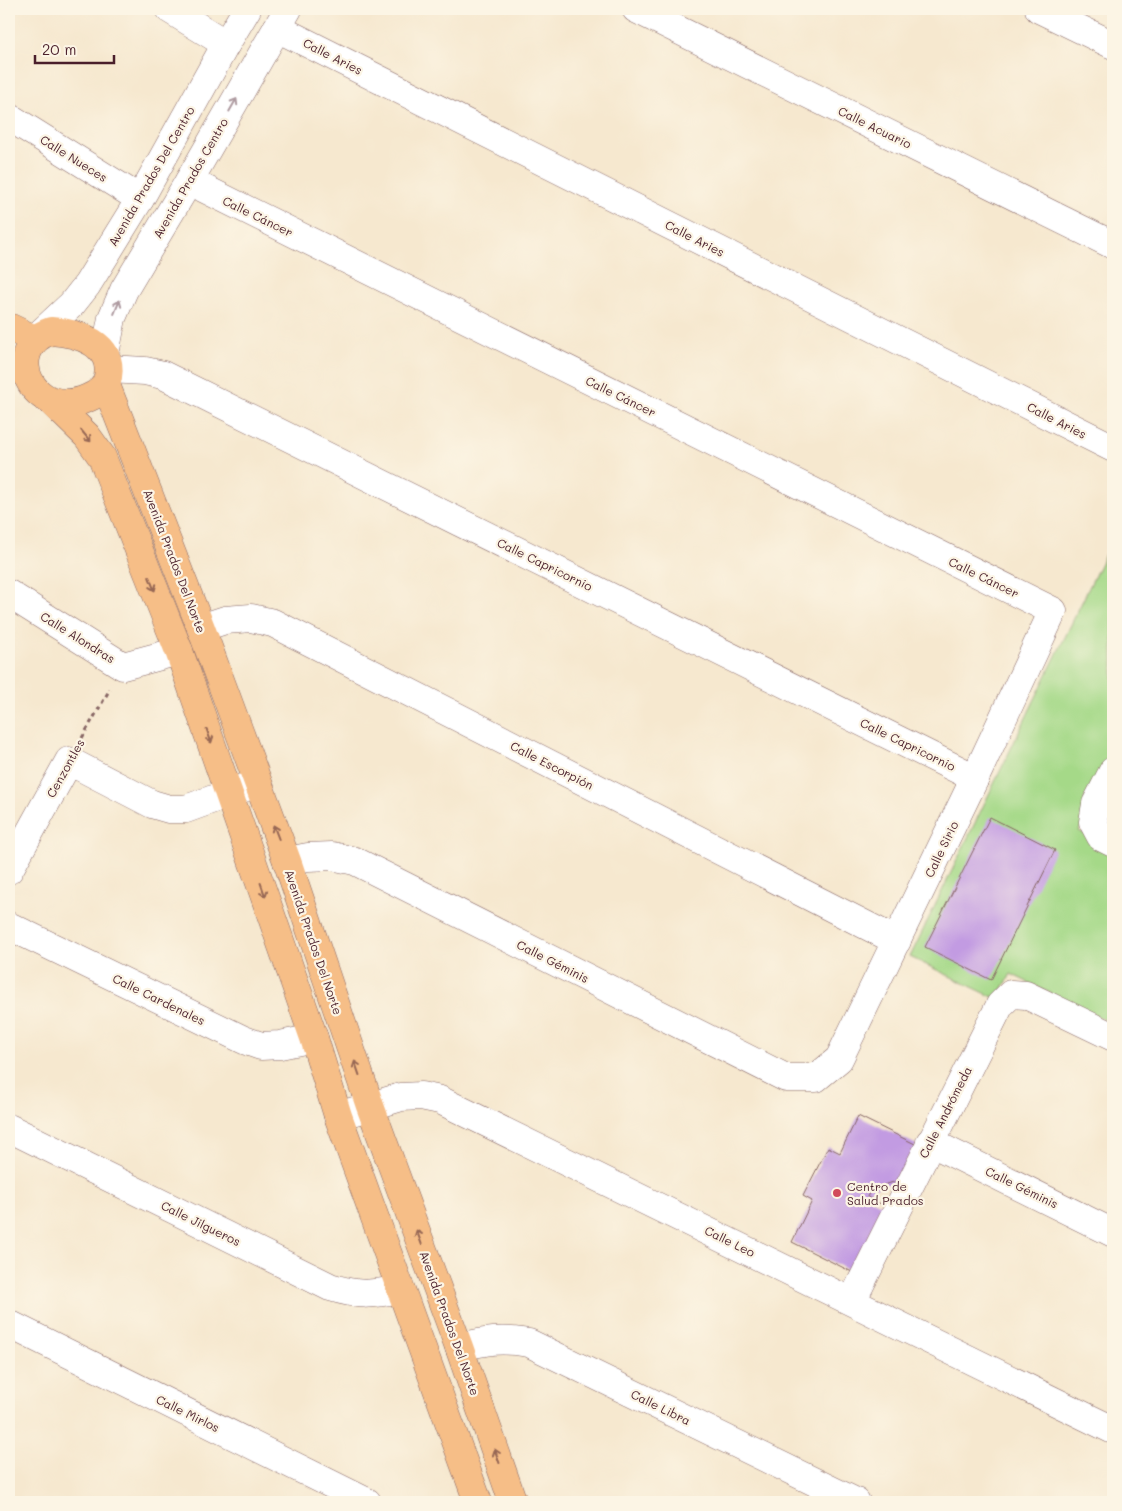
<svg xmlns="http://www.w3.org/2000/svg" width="1122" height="1511" viewBox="0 0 1122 1511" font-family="Mali,sans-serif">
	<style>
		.green { fill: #a5d988; stroke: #787c5a }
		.building { fill: #c29be2 }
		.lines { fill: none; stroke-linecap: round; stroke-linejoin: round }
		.minor-casing { stroke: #866564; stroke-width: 29 }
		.major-casing { stroke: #866564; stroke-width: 29 }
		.path { stroke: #866564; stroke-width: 3; stroke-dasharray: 4 4; stroke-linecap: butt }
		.minor { stroke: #fff; stroke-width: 28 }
		.major { stroke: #f6be87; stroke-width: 28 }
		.oneway { stroke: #ae9aa0 }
		.oneway2 { stroke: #976754 }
		.poi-dot { fill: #d1495b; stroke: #fcf5e5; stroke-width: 2 }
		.labels { text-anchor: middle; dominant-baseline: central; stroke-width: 4.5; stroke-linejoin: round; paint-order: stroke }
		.street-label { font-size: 12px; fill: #4a1f2b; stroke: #fcf5e5 }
		.poi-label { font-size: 12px; fill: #4a1f2b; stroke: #fcf5e5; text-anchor: start }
	</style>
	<rect width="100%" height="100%" fill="#fcf5e5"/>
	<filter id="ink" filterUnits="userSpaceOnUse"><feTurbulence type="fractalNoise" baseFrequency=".02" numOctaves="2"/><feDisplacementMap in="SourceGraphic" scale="10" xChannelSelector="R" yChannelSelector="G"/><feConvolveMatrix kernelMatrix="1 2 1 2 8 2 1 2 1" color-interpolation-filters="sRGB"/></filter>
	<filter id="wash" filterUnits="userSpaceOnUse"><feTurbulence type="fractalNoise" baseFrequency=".0096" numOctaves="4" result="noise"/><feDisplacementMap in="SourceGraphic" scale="20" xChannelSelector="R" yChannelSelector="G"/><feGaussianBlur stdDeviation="1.12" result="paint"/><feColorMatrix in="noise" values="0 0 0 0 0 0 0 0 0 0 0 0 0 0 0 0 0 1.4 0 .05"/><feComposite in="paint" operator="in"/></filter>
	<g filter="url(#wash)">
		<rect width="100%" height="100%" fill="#f6e8cf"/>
		<polygon class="green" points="1113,538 1113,761 1079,831 1113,848 1113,1024 1011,974 997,999 910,957"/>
		<g id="blocks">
			<g class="building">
				<polygon points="990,817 1055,850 991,980 925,947"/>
				<polygon points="858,1116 917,1145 900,1180 871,1189 867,1197 885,1206 852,1272 792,1242 812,1201 803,1196 828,1147 840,1153"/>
			</g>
		</g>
	</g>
	<g filter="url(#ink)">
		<use href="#blocks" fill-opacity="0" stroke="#866564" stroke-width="1"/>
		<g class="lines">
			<defs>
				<g id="minor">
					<polyline points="169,9 226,44"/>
					<polyline points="636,9 1113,245"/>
					<polyline points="1039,9 1113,45"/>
					<polyline points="277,28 1113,448"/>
					<polyline points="9,117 140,199"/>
					<polyline points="189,181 1053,611 975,778 839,1059 816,1078 786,1078 355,861 332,856 308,857 287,861"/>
					<polyline points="41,333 72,304 87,285 140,199 226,44 247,9"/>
					<polyline points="105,354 112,318 124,290 189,181 288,9"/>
					<polyline points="109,369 145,371 163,375 975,778"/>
					<polyline points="9,594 123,666 179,651"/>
					<polyline points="201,628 225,620 251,618 273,623 897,941"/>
					<polyline points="1113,771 1096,804 1093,822 1101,837 1113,843"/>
					<polyline points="9,870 69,761 152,804 169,809 186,809 257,783"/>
					<polyline points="9,926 244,1040 261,1046 280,1045 314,1038"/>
					<polyline points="338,1116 401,1097 421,1096 440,1100 1113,1430"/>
					<path d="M9,1128L330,1287C359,1296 370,1295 400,1289"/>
					<polyline points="930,1142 1113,1233"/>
					<polyline points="852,1301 1000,1005 1011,994 1026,995 1113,1037"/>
					<polyline points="9,1324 367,1502"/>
					<path d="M459,1347C486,1341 501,1338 529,1343L856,1502"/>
				</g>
				<g id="major">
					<polyline points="9,327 32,338"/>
					<path d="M51,331C78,333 114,343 108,377C106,388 98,394 88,398C32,423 0,348 51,331Z"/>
					<polyline points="106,385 201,628 287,861 370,1106 459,1347 513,1502"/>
					<polyline points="52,402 87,436 102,457 179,651 314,1038 338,1116 478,1502"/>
				</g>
			</defs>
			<use href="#minor" class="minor-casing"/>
			<use href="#major" class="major-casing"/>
			<polyline class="path" points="82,738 110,689"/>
			<use href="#minor" class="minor"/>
			<use href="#major" class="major"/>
		</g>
		<defs><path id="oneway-shaft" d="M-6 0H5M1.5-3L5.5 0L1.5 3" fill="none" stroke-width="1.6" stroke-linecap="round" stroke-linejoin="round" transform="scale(1.25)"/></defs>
		<g class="oneway">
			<use href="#oneway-shaft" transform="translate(233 105) rotate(-60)"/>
			<use href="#oneway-shaft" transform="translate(117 307) rotate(-68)"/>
		</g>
		<g class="oneway2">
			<use href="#oneway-shaft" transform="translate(86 436) rotate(50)"/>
			<use href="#oneway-shaft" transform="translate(152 584) rotate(68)"/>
			<use href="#oneway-shaft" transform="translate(209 736) rotate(71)"/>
			<use href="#oneway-shaft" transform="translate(276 832) rotate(-111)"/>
			<use href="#oneway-shaft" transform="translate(263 890) rotate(71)"/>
			<use href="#oneway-shaft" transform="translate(357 1068) rotate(-109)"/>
			<use href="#oneway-shaft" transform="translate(419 1237) rotate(-110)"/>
			<use href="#oneway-shaft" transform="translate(497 1456) rotate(-109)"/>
		</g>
	</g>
	<circle class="poi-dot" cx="837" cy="1193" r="5"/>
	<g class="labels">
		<g class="street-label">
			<text transform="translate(333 56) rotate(27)">Calle Aries</text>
			<text transform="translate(875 127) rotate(26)">Calle Acuario</text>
			<text transform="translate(74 158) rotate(32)">Calle Nueces</text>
			<text transform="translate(151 176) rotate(-60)">Avenida Prados Del Centro</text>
			<text transform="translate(190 178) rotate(-60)">Avenida Prados Centro</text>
			<text transform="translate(258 216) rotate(26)">Calle Cáncer</text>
			<text transform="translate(695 238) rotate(27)">Calle Aries</text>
			<text transform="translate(621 396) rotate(26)">Calle Cáncer</text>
			<text transform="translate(1057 420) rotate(27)">Calle Aries</text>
			<text transform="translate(175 561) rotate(69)">Avenida Prados Del Norte</text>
			<text transform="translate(545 564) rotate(26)">Calle Capricornio</text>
			<text transform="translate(984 577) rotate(26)">Calle Cáncer</text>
			<text transform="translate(78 637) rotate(32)">Calle Alondras</text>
			<text transform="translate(908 744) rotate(26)">Calle Capricornio</text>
			<text transform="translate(552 765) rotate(27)">Calle Escorpión</text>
			<text transform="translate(65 768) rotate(-61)">Cenzontles</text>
			<text transform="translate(941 849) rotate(-64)">Calle Sirio</text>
			<text transform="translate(314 942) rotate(71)">Avenida Prados Del Norte</text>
			<text transform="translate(553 961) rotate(27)">Calle Géminis</text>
			<text transform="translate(159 999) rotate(26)">Calle Cardenales</text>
			<text transform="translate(945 1112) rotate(-63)">Calle Andrómeda</text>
			<text transform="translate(1022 1187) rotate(26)">Calle Géminis</text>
			<text transform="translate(201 1223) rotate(26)">Calle Jilgueros</text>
			<text transform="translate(730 1241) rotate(26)">Calle Leo</text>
			<text transform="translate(450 1323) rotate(70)">Avenida Prados Del Norte</text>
			<text transform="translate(661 1407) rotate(26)">Calle Libra</text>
			<text transform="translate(188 1413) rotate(26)">Calle Mirlos</text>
		</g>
		<g class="poi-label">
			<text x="847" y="1186">Centro de<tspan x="847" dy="14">Salud Prados</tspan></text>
		</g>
	</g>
	<rect width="1122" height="1511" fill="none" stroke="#fcf5e5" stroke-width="30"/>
	<path d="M35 55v8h79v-8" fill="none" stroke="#4a1f2b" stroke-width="2.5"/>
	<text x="42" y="55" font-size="15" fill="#4a1f2b" stroke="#fcf5e5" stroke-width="4" paint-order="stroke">20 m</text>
</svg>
